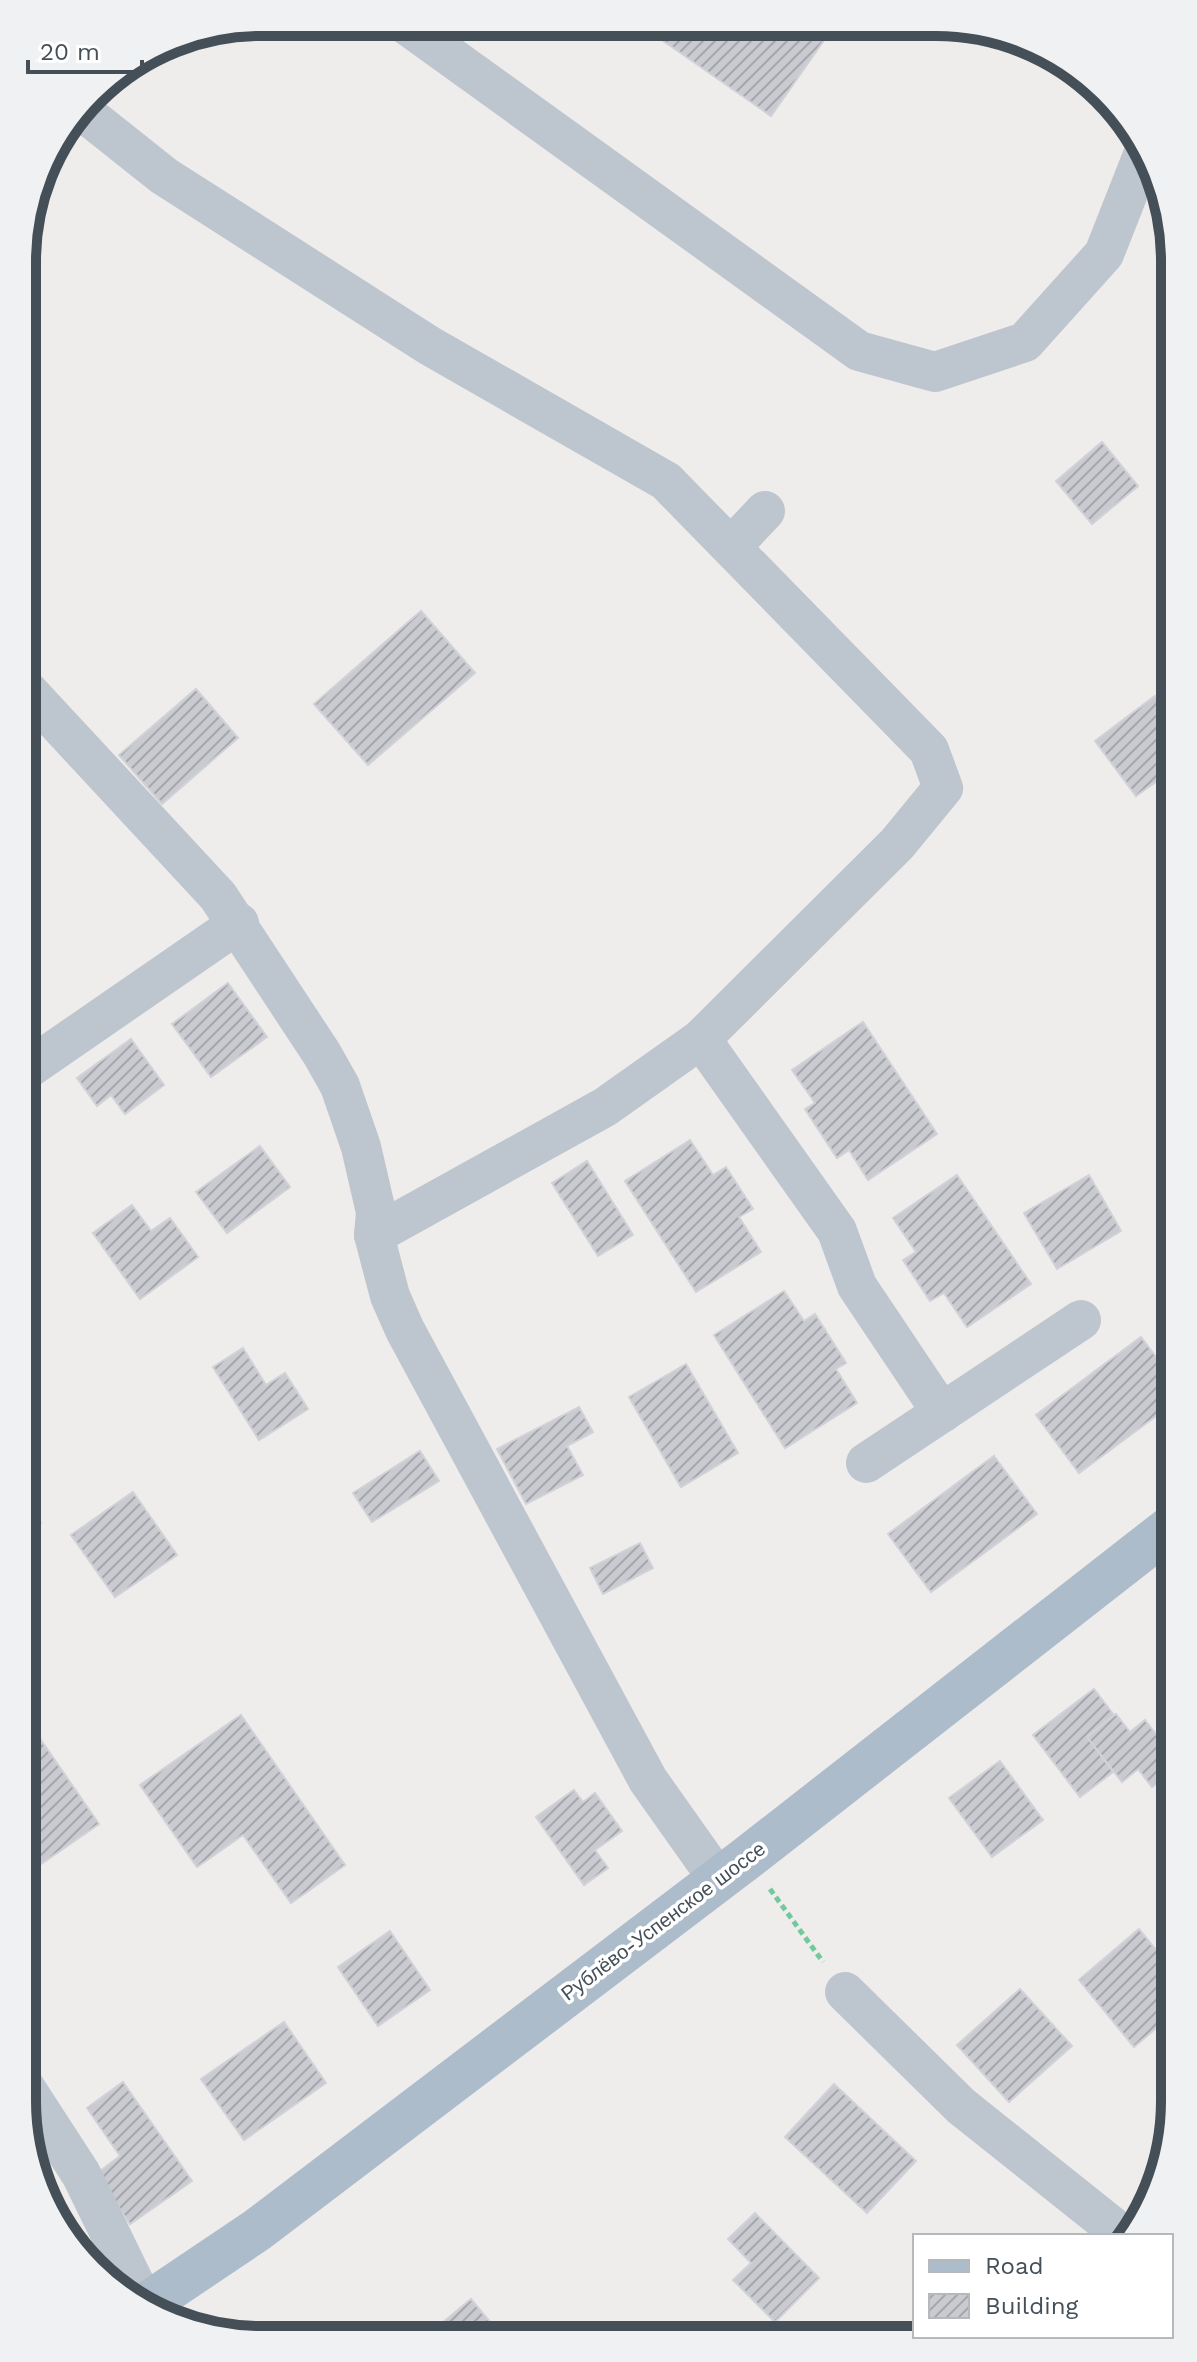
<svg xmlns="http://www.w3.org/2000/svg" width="1197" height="2362" viewBox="0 0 1197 2362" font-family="'Work Sans',sans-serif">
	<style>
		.building { fill: url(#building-hatch); stroke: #d0d2d8; stroke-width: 2 }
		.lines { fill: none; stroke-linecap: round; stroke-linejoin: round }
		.path { stroke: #74c89e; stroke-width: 5; stroke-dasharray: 6 4; stroke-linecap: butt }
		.minor { stroke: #bdc6ce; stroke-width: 40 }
		.major { stroke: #acbcca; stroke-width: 44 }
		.labels { text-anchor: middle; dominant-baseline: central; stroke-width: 7; stroke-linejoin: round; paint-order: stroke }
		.street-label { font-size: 20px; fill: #454f58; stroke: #fff }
		.rim { fill: none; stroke: #454f58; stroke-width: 10 }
	</style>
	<defs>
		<pattern id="building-hatch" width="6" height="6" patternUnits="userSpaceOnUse" patternTransform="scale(2)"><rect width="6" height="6" fill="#c9cbd1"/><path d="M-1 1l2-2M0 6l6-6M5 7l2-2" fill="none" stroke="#a5a7ac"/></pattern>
	</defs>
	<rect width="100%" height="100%" fill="#efecec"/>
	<g class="building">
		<polygon points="639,24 834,26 771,116"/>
		<polygon points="1102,442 1138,486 1092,524 1056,481"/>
		<polygon points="421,611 475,673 368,765 314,704"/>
		<polygon points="196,689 238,738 162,804 119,755"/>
		<polygon points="1155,696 1175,723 1175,768 1136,796 1095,741"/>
		<polygon points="228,983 267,1037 211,1077 172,1024"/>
		<polygon points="863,1022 937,1134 868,1180 849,1150 837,1158 805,1109 815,1103 792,1070"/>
		<polygon points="131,1039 164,1085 125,1114 111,1095 97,1106 77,1078"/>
		<polygon points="690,1140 713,1175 726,1167 753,1209 739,1217 761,1252 696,1292 625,1181"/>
		<polygon points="260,1146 290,1187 227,1233 196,1192"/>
		<polygon points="587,1161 633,1235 598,1256 552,1183"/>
		<polygon points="957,1175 1031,1284 967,1327 944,1293 930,1301 903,1260 916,1252 893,1218"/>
		<polygon points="1089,1175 1121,1231 1057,1269 1024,1213"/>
		<polygon points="132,1205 151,1231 170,1218 198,1257 140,1299 93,1233"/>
		<polygon points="784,1291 804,1321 815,1314 846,1363 836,1369 857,1403 785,1448 714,1335"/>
		<polygon points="1141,1337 1175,1382 1175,1402 1079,1473 1036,1415"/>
		<polygon points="243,1348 266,1385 285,1373 308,1409 259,1440 213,1367"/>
		<polygon points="686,1364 738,1453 681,1487 629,1397"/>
		<polygon points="579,1407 593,1432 567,1446 583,1475 526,1504 497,1449"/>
		<polygon points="420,1451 439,1481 372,1522 353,1493"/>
		<polygon points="994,1456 1037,1514 931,1592 888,1534"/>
		<polygon points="133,1492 177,1555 115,1597 71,1535"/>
		<polygon points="23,1495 41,1523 23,1535"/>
		<polygon points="640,1543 653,1568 603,1594 590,1568"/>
		<polygon points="1094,1689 1114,1715 1087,1737 1113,1772 1080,1797 1033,1735"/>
		<polygon points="1116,1714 1130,1732 1145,1720 1175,1759 1175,1770 1152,1787 1138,1769 1122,1782 1087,1737"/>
		<polygon points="241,1715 345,1865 291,1903 243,1835 197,1867 140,1785"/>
		<polygon points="32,1727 99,1824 41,1864 22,1837 22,1733"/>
		<polygon points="1000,1761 1043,1820 992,1857 949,1798"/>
		<polygon points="574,1790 583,1802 595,1793 622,1831 595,1850 608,1868 584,1885 536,1817"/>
		<polygon points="1139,1929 1174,1972 1174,2013 1134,2047 1079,1980"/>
		<polygon points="390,1931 430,1990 378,2026 338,1967"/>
		<polygon points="1020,1989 1072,2046 1009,2102 957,2045"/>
		<polygon points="284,2022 326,2083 244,2140 201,2079"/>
		<polygon points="123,2082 192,2181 130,2224 96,2174 120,2156 87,2108"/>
		<polygon points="834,2084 916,2161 867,2213 785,2137"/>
		<polygon points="755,2213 819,2278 775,2322 733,2280 751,2263 728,2239"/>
		<polygon points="471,2299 504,2339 424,2338"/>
	</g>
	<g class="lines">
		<polyline class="path" points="770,1889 823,1962"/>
		<g class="minor">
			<polyline points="404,23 859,351 935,372 1025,342 1104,254 1143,155"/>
			<polyline points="81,110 164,176 430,346 666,481 929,750 943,788 897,844 701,1039 605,1107 374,1235"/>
			<polyline points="731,547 765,511"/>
			<polyline points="24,687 218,896 322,1054 340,1086 361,1147 376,1212 374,1235 390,1296 405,1330 648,1780 718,1879"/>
			<polyline points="701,1039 837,1231 857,1286 942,1413"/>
			<polyline points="23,1072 239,923"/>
			<polyline points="866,1463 1081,1320"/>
			<polyline points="845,1992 961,2106 1124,2236"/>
			<polyline points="22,2083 81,2174 145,2305"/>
		</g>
		<polyline class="major" points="144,2306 257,2230 747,1858 1175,1524"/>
	</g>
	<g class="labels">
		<g class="street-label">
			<text transform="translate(663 1921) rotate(-37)">Рублёво-Успенское шоссе</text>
		</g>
	</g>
	<path d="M0 0H1197V2362H0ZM261 36H936A225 225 0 0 1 1161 261V2101A225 225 0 0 1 936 2326H261A225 225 0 0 1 36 2101V261A225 225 0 0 1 261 36Z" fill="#f0f1f2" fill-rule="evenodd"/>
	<path class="rim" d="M261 36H936A225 225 0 0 1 1161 261V2101A225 225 0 0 1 936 2326H261A225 225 0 0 1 36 2101V261A225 225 0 0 1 261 36Z"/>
	<rect x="913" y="2234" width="260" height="104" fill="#ffffff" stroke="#b5b9bc" stroke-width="2"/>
	<rect x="929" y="2260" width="40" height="12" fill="#acbcca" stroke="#b5b9bc" stroke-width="2"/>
	<text x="985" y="2274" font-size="24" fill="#454f58">Road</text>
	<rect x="929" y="2294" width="40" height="24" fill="url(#building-hatch)" stroke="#b5b9bc" stroke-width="2"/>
	<text x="985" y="2314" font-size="24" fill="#454f58">Building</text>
	<path d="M28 60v12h114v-12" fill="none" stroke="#454f58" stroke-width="4"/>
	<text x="40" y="60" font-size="24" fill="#454f58" stroke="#ffffff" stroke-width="6" paint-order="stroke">20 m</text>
</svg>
